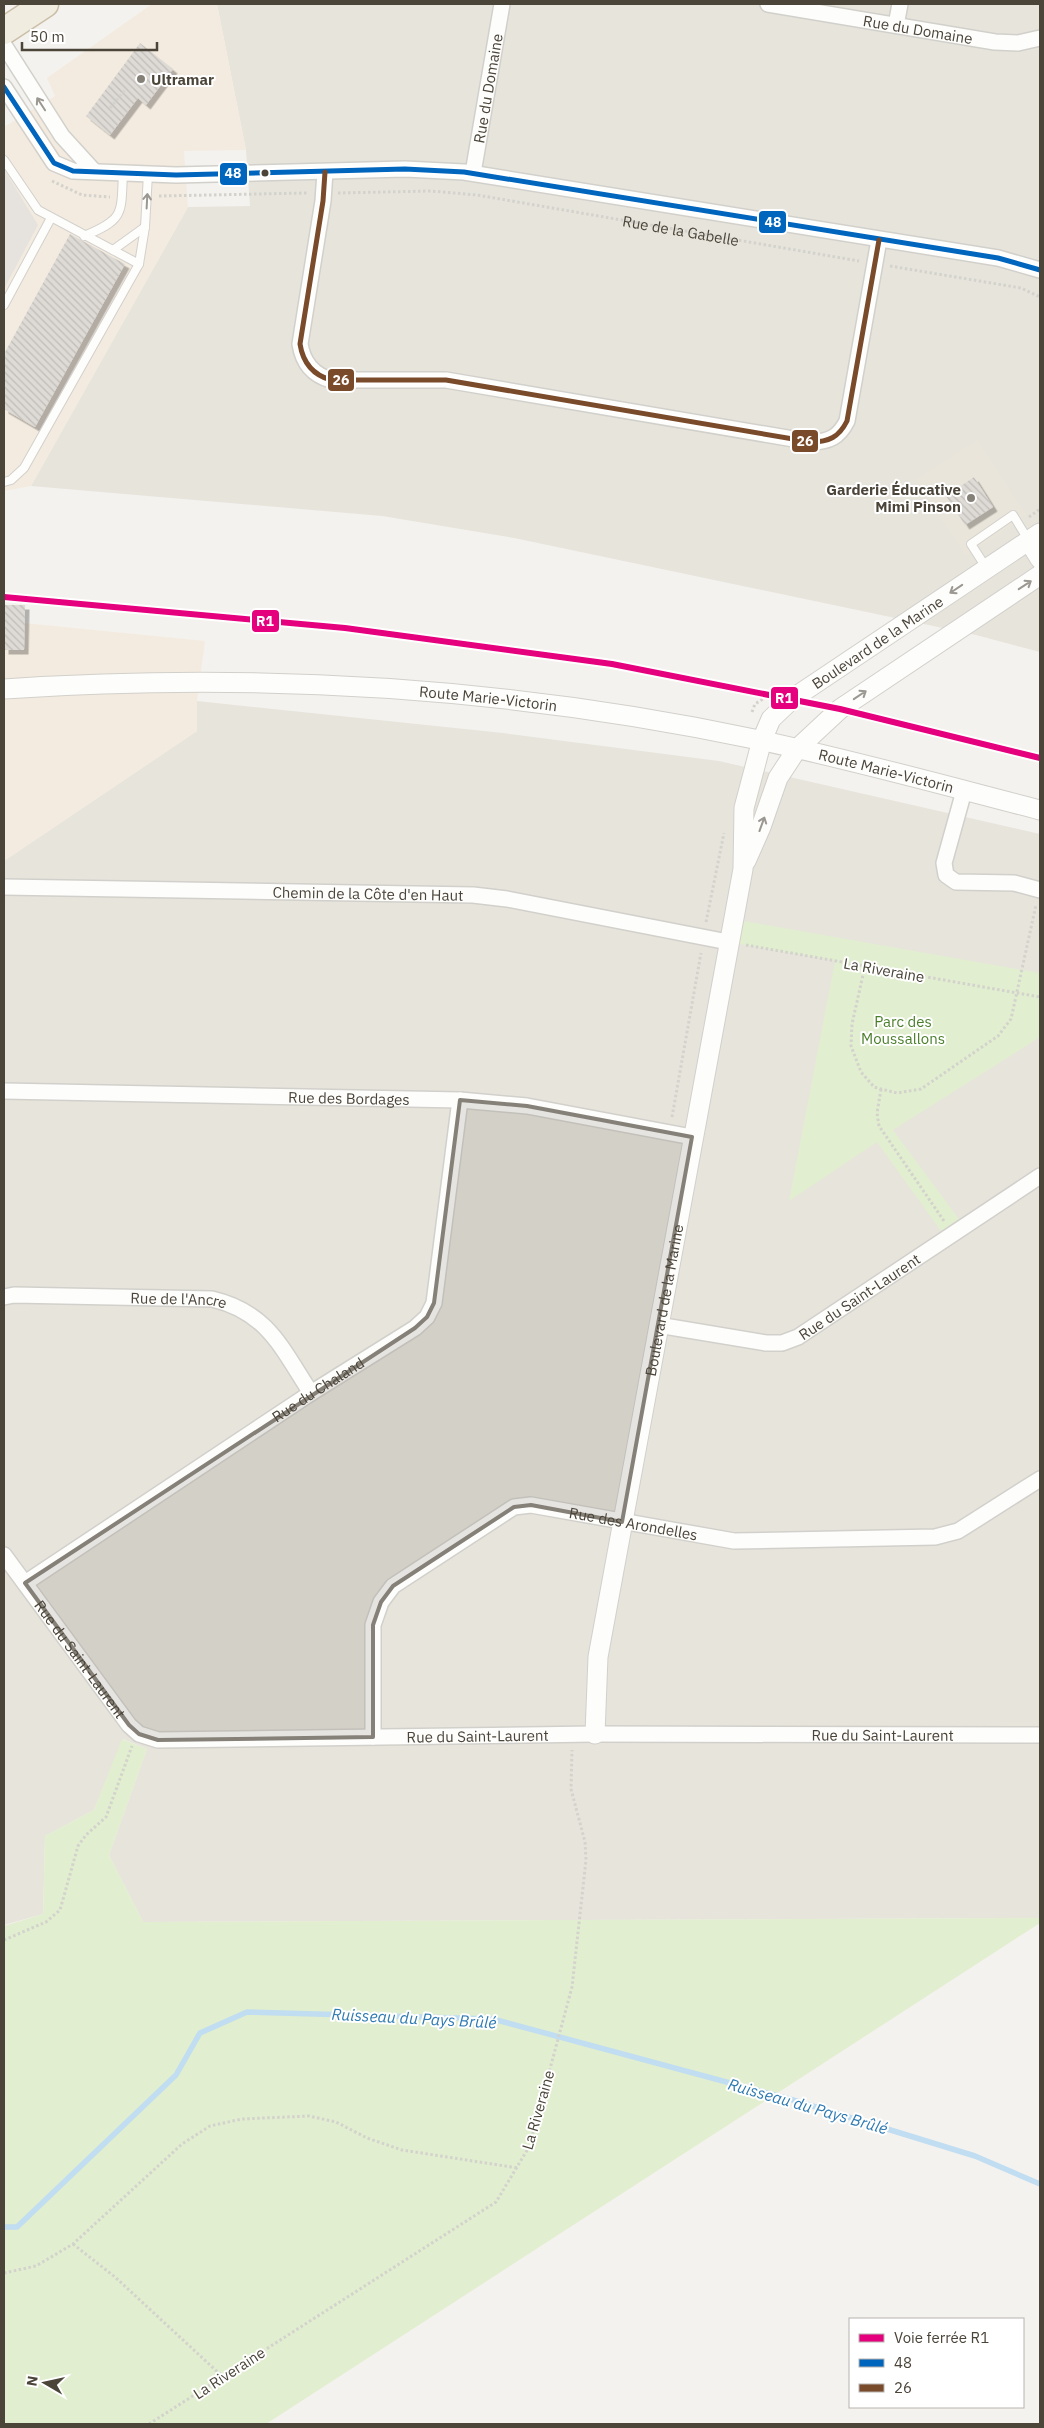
<svg xmlns="http://www.w3.org/2000/svg" width="1044" height="2428" viewBox="0 0 1044 2428" font-family="'IBM Plex Sans',sans-serif">
	<style>
		.residential { fill: #e7e4dc }
		.commercial { fill: #f3ebdf }
		.education { fill: #eae5da }
		.green { fill: #e1eecf }
		.parking { fill: #e6e3df }
		.lines { fill: none; stroke-linecap: round; stroke-linejoin: round }
		.stream { stroke: #c0ddf1; stroke-width: 5.5 }
		.building { fill: url(#building-back-hatch); filter: url(#shadow) }
		.service-casing { stroke: #d2d0cb; stroke-width: 10 }
		.minor-casing { stroke: #d2d0cb; stroke-width: 18 }
		.tertiary-casing { stroke: #d2d0cb; stroke-width: 21 }
		.trunk-casing { stroke: #ccbfa9; stroke-width: 29 }
		.path { stroke: #d3d2cc; stroke-width: 3; stroke-dasharray: 2.5 2.5; stroke-linecap: butt }
		.service { stroke: #fdfdfc; stroke-width: 8 }
		.minor { stroke: #fdfdfc; stroke-width: 15 }
		.tertiary { stroke: #fdfdfc; stroke-width: 19 }
		.trunk { stroke: #f0ece0; stroke-width: 26 }
		.bus-1-casing { stroke: #fff; stroke-width: 9 }
		.bus-2-casing { stroke: #fff; stroke-width: 9 }
		.bus-1 { stroke: #0065bd; stroke-width: 5 }
		.bus-2 { stroke: #7a4b2a; stroke-width: 5 }
		.rail-1-casing { stroke: #fff; stroke-width: 10 }
		.rail-1 { stroke: #e5007d; stroke-width: 6 }
		.oneway { stroke: #9b9791 }
		.marked { fill: #868178; fill-opacity: 0.2; stroke: #868178; stroke-width: 4; stroke-linejoin: round }
		.poi-dot { fill: #868178; stroke: #fff; stroke-width: 2 }
		.bus-dot { fill: #4b4439; stroke: #fff; stroke-width: 2 }
		.labels { text-anchor: middle; dominant-baseline: central; stroke-width: 4; stroke-linejoin: round; paint-order: stroke }
		.street-label { font-size: 15px; fill: #4b4439; stroke: #fff }
		.poi-label { font-size: 15px; font-weight: bold; fill: #4b4439; stroke: #fff; text-anchor: start }
		.park-label { font-size: 15px; fill: #4a7f2a; stroke: #fff }
		.water-label { font-size: 16px; font-style: italic; fill: #2e7ab2; stroke: #fff }
		.line-badge { stroke: #fff; stroke-width: 2 }
		.badge-label { font-size: 14px; text-anchor: middle; font-weight: bold; fill: #fff }
	</style>
	<defs>
		<pattern id="building-back-hatch" width="6" height="6" patternUnits="userSpaceOnUse" patternTransform="scale(1.25)"><rect width="6" height="6" fill="#dedbd6"/><path d="M-1 5l2 2M0 0l6 6M5-1l2 2" fill="none" stroke="#c0bdb8"/></pattern>
		<filter id="shadow"><feDropShadow dx="4.5" dy="4.5" stdDeviation="0" flood-color="#0004"/></filter>
	</defs>
	<rect width="100%" height="100%" fill="#f4f2ee"/>
	<g class="residential">
		<polygon points="217,4 1040,4 1040,652 976,635 514,538 382,516 31,486 188,207 250,206 246,150"/>
		<polygon points="197,701 503,733 719,761 1040,834 1040,1918 143,1922 109,1855 147,1749 123,1739 94,1810 45,1836 43,1914 4,1925 4,861 197,731"/>
	</g>
	<g class="commercial">
		<polygon points="152,4 217,4 246,150 184,151 188,207 31,486 4,491 4,127 55,96 47,78"/>
		<polygon points="4,621 205,641 197,701 197,731 4,861"/>
	</g>
	<polygon class="education" points="977,440 1026,515 966,556 916,480"/>
	<g class="green">
		<polygon points="732,919 1040,973 1040,1037 893,1130 964,1226 946,1238 877,1142 789,1201 835,961 728,942"/>
		<polygon points="122,1739 147,1749 109,1855 143,1922 1040,1918 1040,1923 266,2424 4,2424 4,1926 43,1914 45,1836 94,1810"/>
	</g>
	<polygon class="parking" points="4,169 38,225 4,289"/>
	<g class="lines">
		<polyline class="stream" points="4,2227 17,2227 176,2075 200,2033 247,2012 493,2019 793,2100 975,2156 1040,2184"/>
	</g>
	<g class="building">
		<polygon points="140,43 173,69 146,105 138,98 110,135 86,116"/>
		<polygon points="70,234 125,264 35,427 4,409 4,354"/>
		<polygon points="974,477 993,507 965,525 946,496"/>
		<polygon points="4,605 25,605 24,650 4,650"/>
	</g>
	<g class="lines">
		<defs>
			<g id="service">
				<polyline points="4,160 38,210 139,264"/>
				<path d="M84,236C125,219 121,214 123,172"/>
				<polyline points="113,250 145,227"/>
				<polyline points="4,305 51,218"/>
				<polyline points="4,482 11,480 24,468 139,264 145,227 148,174"/>
				<polyline points="987,569 971,544 1013,515 1029,541"/>
			</g>
			<g id="minor">
				<path id="s2" d="M768,4L995,42L1018,43L1040,38"/>
				<polyline points="896,25 900,4"/>
				<polyline points="4,45 62,136 93,170"/>
				<polyline points="4,87 54,163 73,171 176,175 405,169 464,172 998,258 1040,270"/>
				<path d="M325,172L323,201L300,344C303,363 313,375 331,380H446L811,442C829,442 839,437 847,421L879,240"/>
				<path id="s3" d="M473,173L502,4"/>
				<polyline points="964,791 944,863 946,875 956,882 1014,883 1040,890"/>
				<path id="s4" d="M4,887L473,895L507,899L728,942"/>
				<path id="s5" d="M4,1091L460,1100L527,1106L692,1137"/>
				<path id="s6" d="M4,1297L14,1295L212,1299C268,1312 282,1349 311,1393"/>
				<path id="s7" d="M658,1325L766,1343H782L798,1337L1040,1176"/>
				<path id="s8" d="M4,1555L129,1725L139,1734L158,1740L595,1734L1040,1735"/>
				<path id="s9" d="M25,1583L311,1393L415,1328L427,1317L434,1303L460,1100"/>
				<path id="s10" d="M373,1737V1625L381,1602L393,1586L514,1507L531,1505L734,1541L935,1537L958,1531L1040,1479"/>
			</g>
			<g id="tertiary">
				<polyline points="1029,541 1040,559"/>
				<path id="s11" d="M4,689C257,672 510,687 759,740C853,760 947,786 1040,810"/>
				<polyline points="746,861 761,827 778,778 797,749 840,709 1040,575"/>
				<path id="s12" d="M595,1734L598,1657L743,869L744,808L762,740L771,719L792,699L1040,533"/>
			</g>
			<polyline id="trunk" points="4,31 45,4"/>
		</defs>
		<use href="#service" class="service-casing"/>
		<use href="#minor" class="minor-casing"/>
		<use href="#tertiary" class="tertiary-casing"/>
		<use href="#trunk" class="trunk-casing"/>
		<g class="path">
			<polyline points="110,108 126,89"/>
			<polyline points="52,181 82,195 110,197"/>
			<path id="s1" d="M338,193L431,191L477,195L859,261"/>
			<polyline points="159,196 307,193"/>
			<polyline points="890,266 1021,288 1040,297"/>
			<polyline points="1029,517 1040,509"/>
			<polyline points="752,712 755,704 766,697"/>
			<polyline points="706,922 724,833"/>
			<polyline points="746,945 1040,997"/>
			<polyline points="865,966 852,1024 851,1046 861,1072 874,1087 881,1089 897,1093 921,1089 998,1036 1011,1019 1036,905"/>
			<polyline points="881,1089 877,1113 879,1126 944,1221"/>
			<polyline points="672,1117 701,953"/>
			<polyline points="4,1940 46,1922 60,1910 78,1846 86,1835 106,1817 132,1746"/>
			<polyline points="73,2244 115,2277 223,2377"/>
			<polyline points="4,2273 36,2266 73,2244 182,2144 210,2126 242,2119 309,2116 336,2122 367,2138 402,2150 518,2168"/>
			<polyline points="149,2424 496,2202 529,2147 572,1987 586,1860 585,1842 571,1789 572,1750"/>
		</g>
		<use href="#service" class="service"/>
		<use href="#minor" class="minor"/>
		<use href="#tertiary" class="tertiary"/>
		<use href="#trunk" class="trunk"/>
		<defs>
			<polyline id="bus-1" points="4,87 54,163 73,171 176,175 405,169 464,172 998,258 1040,270"/>
			<path id="bus-2" d="M325,172L323,201L300,344C303,363 313,375 331,380H446L811,442C829,442 839,437 847,421L879,240"/>
		</defs>
		<use href="#bus-1" class="bus-1-casing"/>
		<use href="#bus-2" class="bus-2-casing"/>
		<use href="#bus-1" class="bus-1"/>
		<use href="#bus-2" class="bus-2"/>
		<defs>
			<polyline id="rail-1" points="4,597 345,628 612,664 840,709 1040,758"/>
		</defs>
		<use href="#rail-1" class="rail-1-casing"/>
		<use href="#rail-1" class="rail-1"/>
	</g>
	<defs><path id="oneway-shaft" d="M-6 0H5M1.5-3L5.5 0L1.5 3" fill="none" stroke-width="1.6" stroke-linecap="round" stroke-linejoin="round" transform="scale(1.25)"/></defs>
	<g class="oneway">
		<use href="#oneway-shaft" transform="translate(41 104) rotate(-123)"/>
		<use href="#oneway-shaft" transform="translate(147 201) rotate(-87)"/>
		<use href="#oneway-shaft" transform="translate(1025 585) rotate(-33)"/>
		<use href="#oneway-shaft" transform="translate(956 589) rotate(146)"/>
		<use href="#oneway-shaft" transform="translate(860 695) rotate(-34)"/>
		<use href="#oneway-shaft" transform="translate(762 824) rotate(-70)"/>
	</g>
	<path class="marked" d="M460,1100L527,1106L692,1137L622,1522L531,1505L514,1507L393,1586L381,1602L373,1625V1737L158,1740L139,1734L129,1725L25,1583L415,1328L427,1317L434,1303Z"/>
	<g class="poi-dot">
		<circle cx="141" cy="79" r="5"/>
		<circle cx="971" cy="498" r="5"/>
	</g>
	<circle class="bus-dot" cx="265" cy="173" r="4.5"/>
	<g class="labels">
		<g class="street-label">
			<text stroke="none"><textPath href="#s2" startOffset="152">Rue du Domaine</textPath></text>
			<text stroke="none"><textPath href="#s3" startOffset="86">Rue du Domaine</textPath></text>
			<text stroke="none"><textPath href="#s1" startOffset="346">Rue de la Gabelle</textPath></text>
			<text stroke="none"><textPath href="#s12" startOffset="1164">Boulevard de la Marine</textPath></text>
			<text stroke="none"><textPath href="#s11" startOffset="485">Route Marie-Victorin</textPath></text>
			<text stroke="none"><textPath href="#s11" startOffset="890">Route Marie-Victorin</textPath></text>
			<text stroke="none"><textPath href="#s4" startOffset="364">Chemin de la Côte d'en Haut</textPath></text>
			<text transform="translate(884 970) rotate(10)">La Riveraine</text>
			<text stroke="none"><textPath href="#s5" startOffset="345">Rue des Bordages</textPath></text>
			<text stroke="none"><textPath href="#s7" startOffset="216">Rue du Saint-Laurent</textPath></text>
			<text stroke="none"><textPath href="#s12" startOffset="440">Boulevard de la Marine</textPath></text>
			<text stroke="none"><textPath href="#s6" startOffset="175">Rue de l'Ancre</textPath></text>
			<text stroke="none"><textPath href="#s9" startOffset="351">Rue du Chaland</textPath></text>
			<text stroke="none"><textPath href="#s10" startOffset="422">Rue des Arondelles</textPath></text>
			<text stroke="none"><textPath href="#s8" startOffset="129">Rue du Saint-Laurent</textPath></text>
			<text stroke="none"><textPath href="#s8" startOffset="969">Rue du Saint-Laurent</textPath></text>
			<text stroke="none"><textPath href="#s8" startOffset="564">Rue du Saint-Laurent</textPath></text>
			<text transform="translate(538 2110) rotate(-74)">La Riveraine</text>
			<text transform="translate(229 2373) rotate(-33)">La Riveraine</text>
		</g>
		<g class="poi-label">
			<text x="151" y="79">Ultramar</text>
			<text x="961" y="489" text-anchor="end">Garderie Éducative<tspan x="961" dy="17">Mimi Pinson</tspan></text>
		</g>
		<g class="park-label">
			<text x="903" y="1021">Parc des<tspan x="903" dy="17">Moussallons</tspan></text>
		</g>
		<g class="water-label">
			<text transform="translate(414 2018) rotate(3)">Ruisseau du Pays Brûlé</text>
			<text transform="translate(808 2106) rotate(16)">Ruisseau du Pays Brûlé</text>
		</g>
	</g>
	<g class="line-badge">
		<rect x="219" y="162" width="29" height="24" rx="5" fill="#0065bd"/>
		<rect x="758" y="210" width="29" height="24" rx="5" fill="#0065bd"/>
		<rect x="327" y="368" width="28" height="24" rx="5" fill="#7a4b2a"/>
		<rect x="791" y="429" width="28" height="24" rx="5" fill="#7a4b2a"/>
		<rect x="251" y="609" width="29" height="24" rx="5" fill="#e5007d"/>
		<rect x="770" y="686" width="29" height="24" rx="5" fill="#e5007d"/>
	</g>
	<g class="badge-label">
		<text x="233" y="178">48</text>
		<text x="773" y="227">48</text>
		<text x="341" y="385">26</text>
		<text x="805" y="446">26</text>
		<text x="265" y="626">R1</text>
		<text x="784" y="703">R1</text>
	</g>
	<rect width="1044" height="2428" fill="none" stroke="#4b4439" stroke-width="10"/>
	<rect x="849" y="2318" width="175" height="90" fill="#ffffff" stroke="#b7b4b0"/>
	<rect x="859" y="2334" width="25" height="8" fill="#e5007d" stroke="#b7b4b0"/>
	<text x="894" y="2343" font-size="15" fill="#4b4439">Voie ferrée R1</text>
	<rect x="859" y="2359" width="25" height="8" fill="#0065bd" stroke="#b7b4b0"/>
	<text x="894" y="2368" font-size="15" fill="#4b4439">48</text>
	<rect x="859" y="2384" width="25" height="8" fill="#7a4b2a" stroke="#b7b4b0"/>
	<text x="894" y="2393" font-size="15" fill="#4b4439">26</text>
	<g transform="translate(45 2383) rotate(279)" stroke="#ffffff" stroke-width="4" paint-order="stroke">
	<path d="M0-4L9 19L0 12L-9 19Z" fill="#4b4439"/>
	<text y="-8" font-size="14" font-weight="bold" text-anchor="middle" fill="#4b4439">N</text>
	</g>
	<path d="M22 42v8h135v-8" fill="none" stroke="#4b4439" stroke-width="2.5"/>
	<text x="30" y="42" font-size="15" fill="#4b4439" stroke="#ffffff" stroke-width="4" paint-order="stroke">50 m</text>
</svg>
